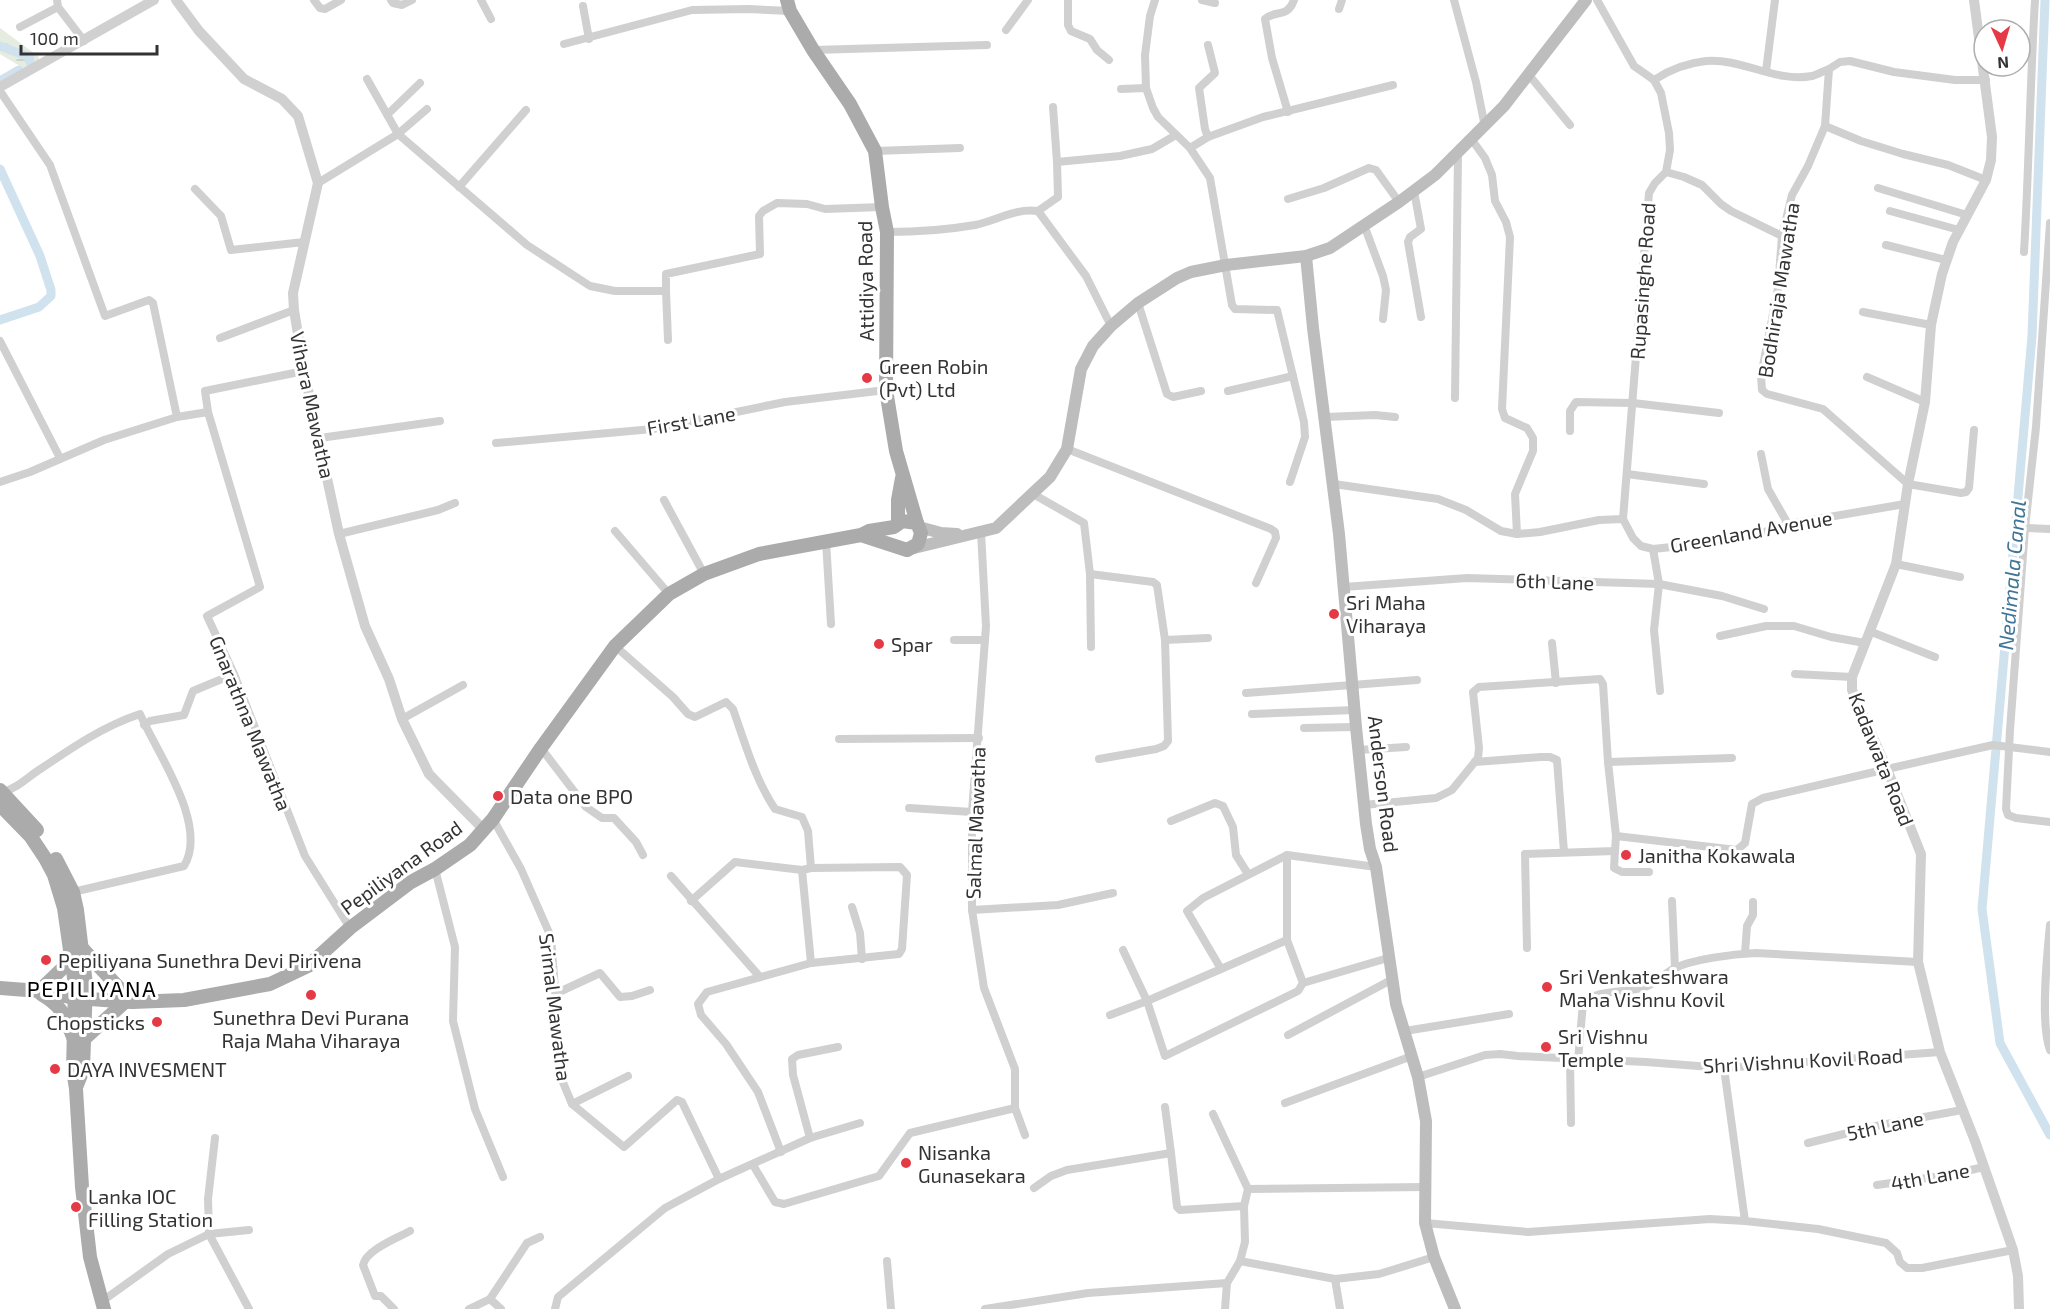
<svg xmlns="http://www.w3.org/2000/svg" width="2050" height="1309" viewBox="0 0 2050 1309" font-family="'Exo 2',sans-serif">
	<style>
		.wetland { fill: url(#wetland-marsh) }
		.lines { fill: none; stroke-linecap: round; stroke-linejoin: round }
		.canal { stroke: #cfe2ee; stroke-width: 9 }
		.minor { stroke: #d0d0d0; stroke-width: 8 }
		.tertiary { stroke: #d0d0d0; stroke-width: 10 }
		.secondary { stroke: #bdbdbd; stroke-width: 12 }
		.primary { stroke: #ababab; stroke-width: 14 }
		.poi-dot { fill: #e63946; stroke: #fff; stroke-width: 2 }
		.labels { text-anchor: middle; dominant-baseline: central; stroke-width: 6; stroke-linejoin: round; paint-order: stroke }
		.street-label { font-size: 20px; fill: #333; stroke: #fff }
		.poi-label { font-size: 20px; fill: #333; stroke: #fff; text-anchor: start }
		.water-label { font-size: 21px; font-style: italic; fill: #3f7597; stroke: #fff }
		.quarter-label { font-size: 22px; letter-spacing: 1.5px; fill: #000; stroke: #fff }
	</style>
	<defs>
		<pattern id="wetland-marsh" width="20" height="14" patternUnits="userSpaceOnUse" patternTransform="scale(1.5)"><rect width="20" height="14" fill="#e6ecdf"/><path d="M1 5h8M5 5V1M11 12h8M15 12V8" fill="none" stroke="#c6cbc0"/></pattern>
	</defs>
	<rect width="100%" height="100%" fill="#fff"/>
	<polygon class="wetland" points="0,28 38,56 41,64 28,71 0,54"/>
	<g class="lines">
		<g class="canal">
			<polyline points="2045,0 2032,336 1982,909 2000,1043 2050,1135"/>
			<polyline points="0,46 29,57 30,62"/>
			<polyline points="0,81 19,70"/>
			<polyline points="0,169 40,256 51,290 51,296 39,307 0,320"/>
		</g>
		<g class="minor">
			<polyline points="57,0 58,7 84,41"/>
			<polyline points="314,0 320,8 325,9 341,0"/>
			<polyline points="391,0 393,3 402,5 412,0"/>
			<polyline points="481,0 491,19"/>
			<polyline points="1068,0 1068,25 1071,31 1090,39 1097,50 1109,60"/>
			<polyline points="1155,0 1150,16 1145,55 1146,88 1153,108 1158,117 1190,148 1210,178 1232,305 1235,309 1277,310 1304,422 1305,437 1290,482"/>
			<polyline points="1202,0 1215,3"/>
			<polyline points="1454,0 1476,82 1485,127"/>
			<polyline points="1597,0 1634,66 1654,80 1661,93 1669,133 1670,150 1666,172 1655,183 1649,193 1623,519"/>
			<polyline points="583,6 589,39"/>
			<polyline points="1339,9 1342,0"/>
			<polyline points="20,27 58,7"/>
			<polyline points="1006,30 1028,0"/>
			<polyline points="564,44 692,10 749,9 790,11"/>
			<polyline points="813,50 987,45"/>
			<polyline points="1766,71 1775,0"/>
			<polyline points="1529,75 1570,125"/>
			<polyline points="367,79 398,134 427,109"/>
			<path d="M1654,80C1669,70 1687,63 1706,61C1742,58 1776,83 1812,76C1817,75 1823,71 1829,69"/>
			<polyline points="1121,89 1146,88"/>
			<polyline points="0,91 50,165 105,316 149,300 153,303 177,417 104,440 30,472 0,482"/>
			<polyline points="1053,107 1057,162"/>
			<path d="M1288,112L1272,58L1265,19C1276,9 1287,19 1294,0"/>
			<polyline points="388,114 420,83"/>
			<polyline points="1825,126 1861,141 1903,154 1948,165 1986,180"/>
			<polyline points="1208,137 1205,129 1199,88 1215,73 1208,45"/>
			<polyline points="1472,140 1485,158 1492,175 1495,201 1506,222 1510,237 1502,409 1505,418 1527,428 1533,438 1533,451 1515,494 1517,534"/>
			<polyline points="1190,148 1208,137 1263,117 1393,85"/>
			<polyline points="875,151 960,148"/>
			<polyline points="1666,172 1684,177 1702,185 1721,204 1731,211 1782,236"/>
			<polyline points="318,183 398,134 527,245 590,286 615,291 666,291 666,274 760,254 759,216 763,211 777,203 807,204 825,209 882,207"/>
			<polyline points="459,187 526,110"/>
			<polyline points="1878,188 1967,215"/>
			<polyline points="195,189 221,216 231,250 304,242"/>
			<polyline points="1414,191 1421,229 1410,237 1408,242 1421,317"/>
			<polyline points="1288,199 1324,188 1369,168 1376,170 1399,202"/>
			<polyline points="1038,211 1058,197 1057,162 1120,156 1152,149 1176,135"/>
			<polyline points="1890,211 1959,230"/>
			<polyline points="2050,223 2036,427 2025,528 2010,730 2006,809 2008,815 2016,818 2050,822"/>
			<polyline points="1364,225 1383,276 1386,290 1383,319"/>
			<path d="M887,232C917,232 946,230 975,225C998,220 1015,208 1038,211L1086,276L1111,326"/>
			<polyline points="1886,245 1946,260"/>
			<path d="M2024,252C2029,168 2030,84 2035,0"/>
			<polyline points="666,291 668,340"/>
			<polyline points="1138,303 1167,394 1173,397 1201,391"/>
			<polyline points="1863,312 1931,325"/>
			<polyline points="220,338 294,310"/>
			<polyline points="0,341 60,458"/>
			<polyline points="304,371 205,391 208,412 260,587 207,616 234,674 305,856 350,928"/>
			<polyline points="1867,377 1925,402"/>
			<polyline points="1228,391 1293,376"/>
			<polyline points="1455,398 1458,154"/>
			<polyline points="177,417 208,412"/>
			<polyline points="1325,417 1375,415 1395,417"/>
			<polyline points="1974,430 1969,488 1966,492 1961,493 1908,484 1823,409 1767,394 1762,390 1761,376 1778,288 1782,236 1792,195 1808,166 1825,126 1829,69 1840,62 1850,61 1894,72 1955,80 1986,80"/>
			<polyline points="1570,431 1570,411 1576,402 1633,403 1719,413"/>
			<polyline points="320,438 440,421"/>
			<polyline points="496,443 653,429 785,402 886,390"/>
			<polyline points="1067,449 1271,529 1275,532 1276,538 1256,583"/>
			<polyline points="1761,454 1768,489 1788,524"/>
			<polyline points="1627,474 1704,484"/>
			<polyline points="1334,484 1438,499 1466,510 1501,531 1517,534 1540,532 1599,520 1623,519 1633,538 1641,546 1653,549 1718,542 1764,532 1788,524 1905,504"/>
			<polyline points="1033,494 1084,523 1090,574 1153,582 1157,585 1165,640 1208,638"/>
			<polyline points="664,500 704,574"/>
			<polyline points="2025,528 2050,529"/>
			<polyline points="615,531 669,594"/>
			<polyline points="981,532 986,626 972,812 972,910 984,988 1015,1069 1015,1108 1025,1135"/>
			<polyline points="339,534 438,510 455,503"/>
			<polyline points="826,541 831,624"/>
			<polyline points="1653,549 1659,584 1654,630 1660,691"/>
			<polyline points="1896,564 1960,577"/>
			<polyline points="1090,574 1091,647"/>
			<polyline points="1344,587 1467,578 1659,584 1722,596 1764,609"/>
			<polyline points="1869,631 1935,657"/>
			<polyline points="1720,636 1766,626 1794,626 1831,637 1865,643"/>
			<polyline points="954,640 985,640"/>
			<polyline points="1552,643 1556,683"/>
			<path d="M615,646L673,697L688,714L695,717L726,702L733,709C745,743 755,779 775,809L802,817L808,831L811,868"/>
			<polyline points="1795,674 1852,677"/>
			<polyline points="1246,693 1417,680"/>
			<polyline points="1252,714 1355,710"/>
			<polyline points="402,719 463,685"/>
			<polyline points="144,725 150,721 184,715 193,691 234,674"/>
			<polyline points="1304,728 1356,727"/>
			<polyline points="839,739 979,738"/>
			<polyline points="541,748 586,807 602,818 614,818 636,842 643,855"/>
			<polyline points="1358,750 1406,747"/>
			<polyline points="1099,759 1156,749 1164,746 1168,741 1165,640"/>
			<polyline points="1475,762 1541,757 1550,757 1557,760 1564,852"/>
			<polyline points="1608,762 1732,758"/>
			<polyline points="1887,769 1993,745 2050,752"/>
			<path d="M3,792C20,787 27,777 42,768C73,747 104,726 140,714C157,753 209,825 184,866L73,892"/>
			<polyline points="1364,805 1436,798 1452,790 1478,758 1479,748 1473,692 1479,687 1600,679 1603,684 1608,762 1616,836"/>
			<polyline points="909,808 972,812"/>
			<polyline points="493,819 521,869 551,937 562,1080 572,1104 624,1147 677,1100 682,1102 719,1179"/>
			<polyline points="1171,821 1215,803 1223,806 1233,827 1236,855 1248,874"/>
			<polyline points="1615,851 1614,868 1622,872 1649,872"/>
			<polyline points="1287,855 1287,940"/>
			<polyline points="435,869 455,947 453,1021 475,1109 503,1177"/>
			<polyline points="802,870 811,963"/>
			<polyline points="671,876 760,977"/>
			<polyline points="691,901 735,862 802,870 811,868 900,867 907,875 902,949 899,954 811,963 707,992 698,1004 701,1015 726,1044 758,1092 781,1152"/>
			<polyline points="1672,901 1675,968"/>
			<polyline points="852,907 860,933 862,959"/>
			<polyline points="972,910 1058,905 1113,893"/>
			<path d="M2050,925C2047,955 2040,1024 2050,1050"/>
			<polyline points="1527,948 1525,854 1615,851 1616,836 1737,850 1745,843 1752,804 1763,798 1887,769"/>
			<polyline points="1745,953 1747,926 1753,915 1753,902"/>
			<polyline points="1221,969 1147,1001 1165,1056 1298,991 1303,983 1287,940 1221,969 1187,911 1203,898 1287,855 1376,867"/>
			<polyline points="1303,983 1388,958"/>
			<polyline points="557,993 600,973 620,997 632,996 650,990"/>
			<polyline points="1110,1015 1147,1001 1123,950"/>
			<polyline points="1405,1031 1509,1014"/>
			<polyline points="1288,1035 1391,980"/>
			<polyline points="1570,1060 1571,1123"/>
			<path d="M1578,1060L1583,1003C1599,988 1626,994 1645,987C1656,983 1664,974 1673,969C1692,959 1734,954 1756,953L1918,962"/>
			<polyline points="1724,1068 1745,1221 1818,1229 1886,1243 1897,1253 1900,1262 1907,1268 1922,1268 2013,1250"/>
			<polyline points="1418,1077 1485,1055 1500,1054 1518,1056 1646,1062 1724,1068 1940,1052"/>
			<polyline points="1285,1103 1412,1056"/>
			<polyline points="572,1104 628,1076"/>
			<polyline points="1165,1107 1171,1153"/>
			<polyline points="1213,1114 1248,1189 1244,1206 1245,1242 1240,1261"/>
			<polyline points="215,1138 208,1199 209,1234 249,1230"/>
			<polyline points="810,1138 793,1075 792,1059 798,1055 838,1047"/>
			<polyline points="1808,1143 1876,1126 1962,1110"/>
			<polyline points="753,1165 775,1202 784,1204 879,1176 910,1133 1015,1108"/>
			<polyline points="1877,1185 1948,1175 1984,1167"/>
			<polyline points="1034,1188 1051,1176 1067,1170 1171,1153 1177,1207 1180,1210 1244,1206"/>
			<polyline points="1248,1189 1425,1187"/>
			<polyline points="1425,1223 1528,1232 1710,1219 1745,1221"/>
			<polyline points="887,1261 891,1309"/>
			<polyline points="1335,1279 1340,1309"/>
			<polyline points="490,1299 527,1243 540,1237"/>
			<polyline points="101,1302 168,1254 209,1234 249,1309"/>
			<path d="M394,1309L381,1296H375L363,1265C366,1250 397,1238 410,1231"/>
			<polyline points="469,1309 490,1299 501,1309"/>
			<polyline points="555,1309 558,1297 665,1208 719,1179 810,1138 860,1123"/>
			<polyline points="985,1309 1088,1293 1227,1283 1240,1261 1335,1279 1379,1274 1434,1257"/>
			<polyline points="1225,1309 1227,1283"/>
		</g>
		<g class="tertiary">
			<polyline points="176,0 199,31 244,79 282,99 298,116 318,183 293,293 294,310 304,371 339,534 365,626 389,679 402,719 429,774 484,830"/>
			<polyline points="1974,0 1992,137 1991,160 1986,180 1953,242 1942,274 1931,325 1925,402 1908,484 1896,564 1852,677 1852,690 1887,769 1921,854 1918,962 1940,1052 1975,1141 2013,1250 2018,1276 2019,1309"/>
			<polyline points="0,87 154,0"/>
		</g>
		<g class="secondary">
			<polyline points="1306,256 1313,328 1339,534 1356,727 1366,824 1370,849 1376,867 1396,1004 1418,1077 1426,1121 1425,1223 1434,1257 1455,1309"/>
			<polyline points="919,527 941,533 957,534"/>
			<polyline points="914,548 996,528 1050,477 1067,449 1081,369 1093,346 1111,326 1138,303 1177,278 1191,272 1226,265 1306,256 1330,248 1399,202 1435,175 1504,106 1586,0"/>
		</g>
		<g class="primary">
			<polyline points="787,0 790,11 813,50 850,104 875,151 882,207 887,232 886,390 896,451 917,523"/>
			<polyline points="898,524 898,500 902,478"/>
			<polyline points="0,790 37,830"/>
			<polyline points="0,805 31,837 45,858 54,875 64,908 75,985 73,1070 76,1089 82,1187 90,1257 104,1309"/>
			<polyline points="56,859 73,892 77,910 86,984 83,1070 77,1085"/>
			<polyline points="82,948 132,1002"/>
			<polyline points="0,988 39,991 76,998 132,1002 184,1000 270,984 308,966 350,928 411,882 435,869 470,845 493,819 541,748 615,646 669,594 704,574 759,554 861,535 869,531 894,527 902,521 917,523 921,533 918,544 907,550 861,535"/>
			<polyline points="39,991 65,966 72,955"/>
			<path d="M41,994C63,1007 64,1015 73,1037"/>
			<polyline points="84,1039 126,1001"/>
		</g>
	</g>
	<g class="poi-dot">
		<circle cx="867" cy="378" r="6"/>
		<circle cx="1334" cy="614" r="6"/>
		<circle cx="879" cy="644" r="6"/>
		<circle cx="498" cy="796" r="6"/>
		<circle cx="1626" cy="855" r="6"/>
		<circle cx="46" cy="960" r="6"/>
		<circle cx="1547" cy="987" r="6"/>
		<circle cx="311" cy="995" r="6"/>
		<circle cx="157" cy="1022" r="6"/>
		<circle cx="1546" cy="1047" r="6"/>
		<circle cx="55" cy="1069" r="6"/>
		<circle cx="906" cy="1163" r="6"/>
		<circle cx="76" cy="1207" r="6"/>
	</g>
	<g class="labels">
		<g class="street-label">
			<text transform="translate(865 281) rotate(-91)">Attidiya Road</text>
			<text transform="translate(1642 281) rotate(-86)">Rupasinghe Road</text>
			<text transform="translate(1778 290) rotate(-81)">Bodhiraja Mawatha</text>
			<text transform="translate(313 405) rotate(78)">Vihara Mawatha</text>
			<text transform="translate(691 420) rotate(-10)">First Lane</text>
			<text transform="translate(1751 531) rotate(-10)">Greenland Avenue</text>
			<text transform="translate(1555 581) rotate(2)">6th Lane</text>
			<text transform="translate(251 723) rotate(68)">Gnarathna Mawatha</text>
			<text transform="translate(1882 759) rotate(68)">Kadawata Road</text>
			<text transform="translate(1384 784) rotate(83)">Anderson Road</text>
			<text transform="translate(975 823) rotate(-88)">Salmal Mawatha</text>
			<text transform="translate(401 867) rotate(-36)">Pepiliyana Road</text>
			<text transform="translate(556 1007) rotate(83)">Srimal Mawatha</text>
			<text transform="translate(1803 1060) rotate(-3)">Shri Vishnu Kovil Road</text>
			<text transform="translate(1885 1125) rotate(-12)">5th Lane</text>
			<text transform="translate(1930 1176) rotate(-10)">4th Lane</text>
		</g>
		<g class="poi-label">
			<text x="879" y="366">Green Robin<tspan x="879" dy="23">(Pvt) Ltd</tspan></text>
			<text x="1346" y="602">Sri Maha<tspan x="1346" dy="23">Viharaya</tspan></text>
			<text x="891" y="644">Spar</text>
			<text x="510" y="796">Data one BPO</text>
			<text x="1638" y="855">Janitha Kokawala</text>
			<text x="58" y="960">Pepiliyana Sunethra Devi Pirivena</text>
			<text x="1559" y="976">Sri Venkateshwara<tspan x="1559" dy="23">Maha Vishnu Kovil</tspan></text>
			<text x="311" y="1017" text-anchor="middle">Sunethra Devi Purana<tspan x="311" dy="23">Raja Maha Viharaya</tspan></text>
			<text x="145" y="1022" text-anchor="end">Chopsticks</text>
			<text x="1558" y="1036">Sri Vishnu<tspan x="1558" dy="23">Temple</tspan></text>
			<text x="67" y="1069">DAYA INVESMENT</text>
			<text x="918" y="1152">Nisanka<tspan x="918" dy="23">Gunasekara</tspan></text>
			<text x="88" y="1196">Lanka IOC<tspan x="88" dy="23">Filling Station</tspan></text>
		</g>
		<g class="water-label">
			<text transform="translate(2011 575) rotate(-85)">Nedimala Canal</text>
		</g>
		<g class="quarter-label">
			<text x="92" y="988">PEPILIYANA</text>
		</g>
	</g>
	<g transform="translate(2002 48) rotate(176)"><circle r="28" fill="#ffffff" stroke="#adadad" stroke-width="1.5"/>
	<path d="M0-4.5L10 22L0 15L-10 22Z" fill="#e63946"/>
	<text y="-9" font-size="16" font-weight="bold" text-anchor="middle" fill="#333333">N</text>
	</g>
	<path d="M21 45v9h136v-9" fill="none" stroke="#333333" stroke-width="3"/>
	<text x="30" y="45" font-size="18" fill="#333333" stroke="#ffffff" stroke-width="4.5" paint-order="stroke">100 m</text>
</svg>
